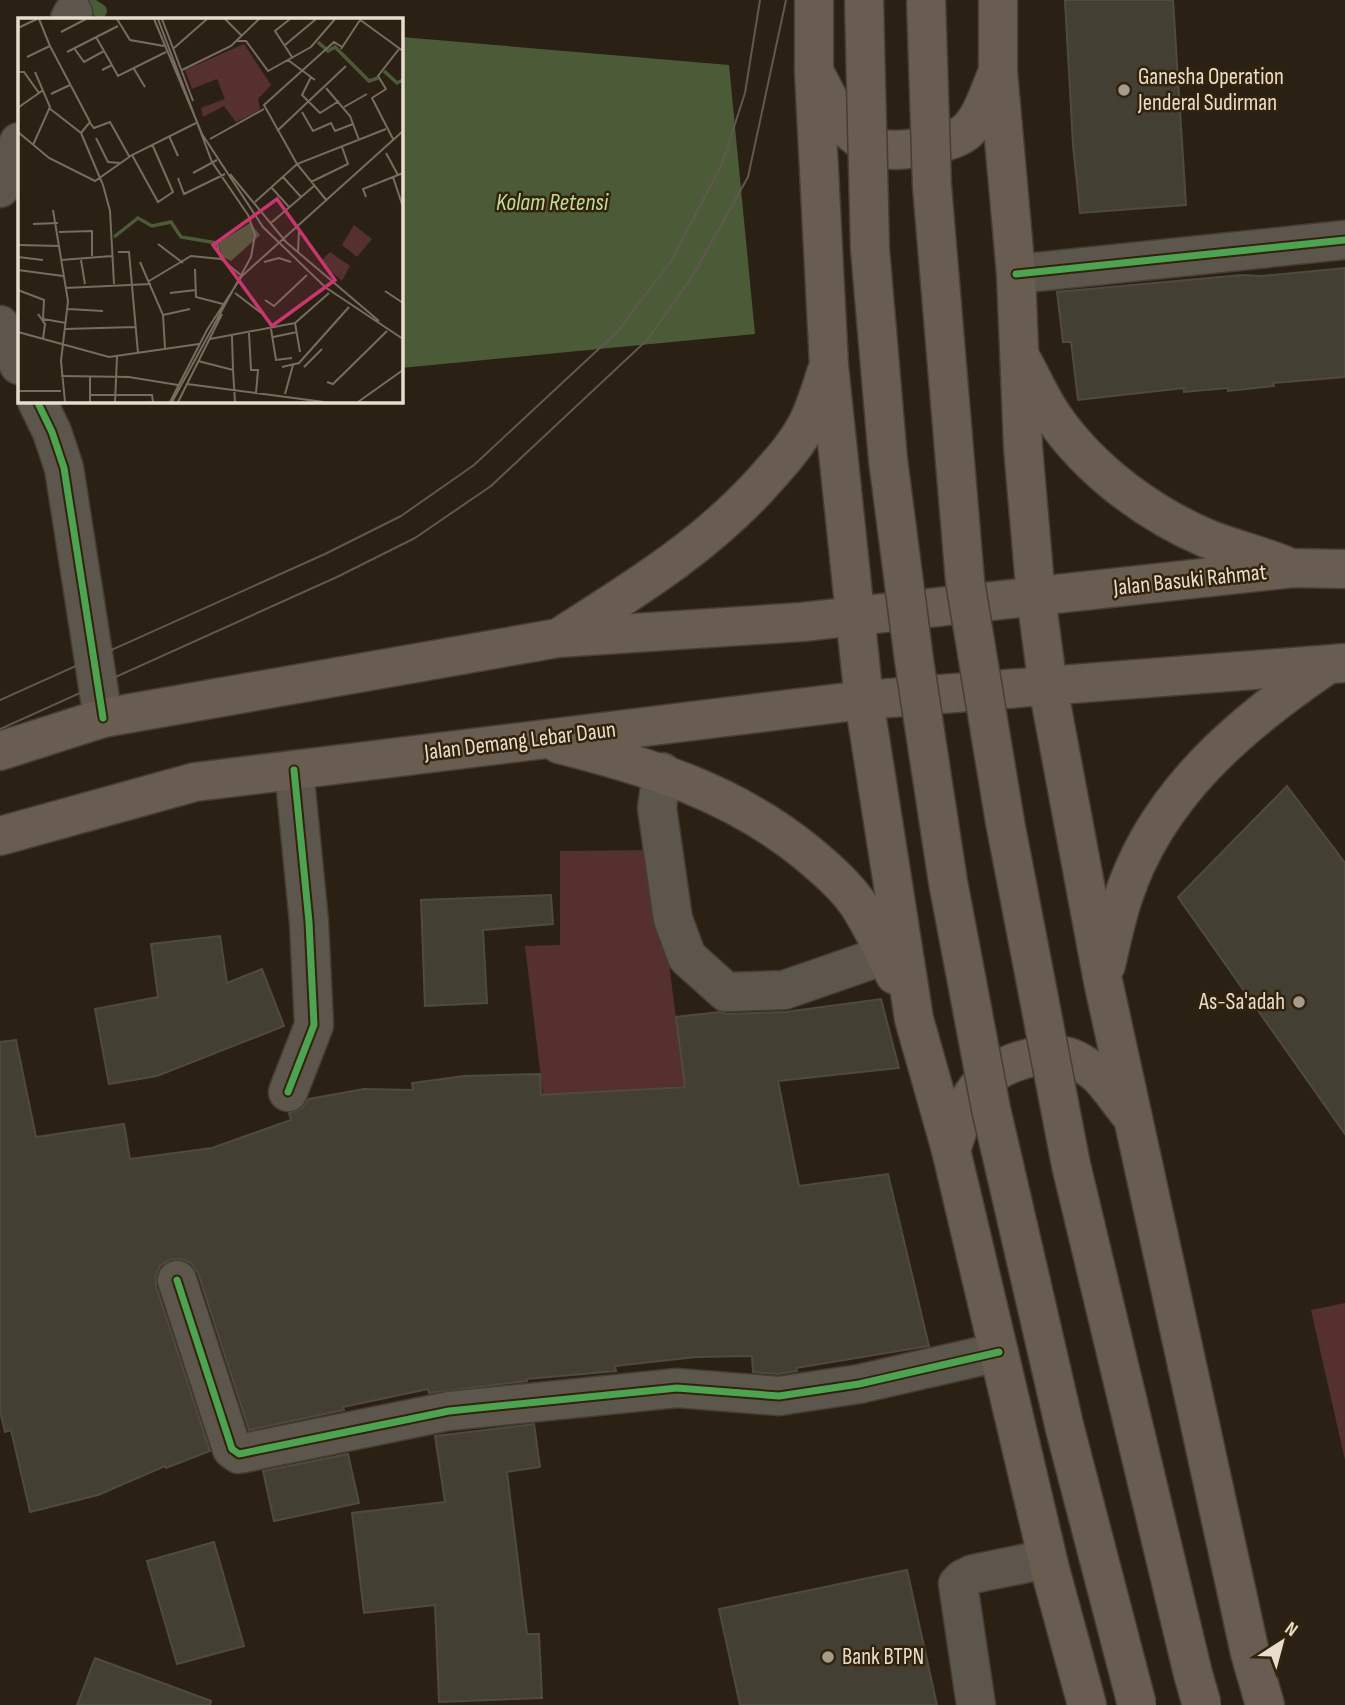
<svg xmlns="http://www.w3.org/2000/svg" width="1345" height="1705" viewBox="0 0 1345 1705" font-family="'Sofia Sans Condensed',sans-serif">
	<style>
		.green { fill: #55302f }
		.water { fill: #4c5b37 }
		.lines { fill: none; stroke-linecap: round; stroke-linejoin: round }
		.stream { stroke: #4c5b37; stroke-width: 14 }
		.building { fill: #443f33; stroke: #504a3e; stroke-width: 2 }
		.minor-casing { stroke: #463d34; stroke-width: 41 }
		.highway-casing { stroke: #463d34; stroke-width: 41 }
		.minor { stroke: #5c564c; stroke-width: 38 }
		.highway { stroke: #695c50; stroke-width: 38 }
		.tram { stroke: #605850; stroke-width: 2 }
		.highway-bridge-casing { stroke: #463d34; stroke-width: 41; stroke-linecap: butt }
		.highway-bridge { stroke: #695c50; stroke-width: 38 }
		.cycleway-casing { stroke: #33230b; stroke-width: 11 }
		.cycleway { stroke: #4ca352; stroke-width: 7 }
		.poi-dot { fill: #a69c8e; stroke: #33230b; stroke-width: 2.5 }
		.labels { text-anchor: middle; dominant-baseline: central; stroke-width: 5; stroke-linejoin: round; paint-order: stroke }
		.poi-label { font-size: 23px; fill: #e8ded0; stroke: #33230b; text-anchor: start }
		.street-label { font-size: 23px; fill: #e8ded0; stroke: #33230b }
		.water-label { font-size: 24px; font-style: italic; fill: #bedd9c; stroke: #33230b }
		.inset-river { fill: none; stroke: #4c5b37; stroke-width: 3.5 }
		.inset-road { fill: none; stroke: #766d5f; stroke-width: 2 }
		.view { fill: #c8366d; fill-opacity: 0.15; stroke: #c8366d; stroke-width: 3.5 }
		.inset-edge { fill: none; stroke: #e8ded0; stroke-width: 3.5 }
	</style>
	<rect width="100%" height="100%" fill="#2a2114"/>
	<g class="green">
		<polygon points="654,850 685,1086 543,1095 525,946 560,945 560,851"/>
		<polygon points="1345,1303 1345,1460 1311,1310"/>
	</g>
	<polygon class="water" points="401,37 729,65 755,334 401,368"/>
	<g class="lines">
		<polyline class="stream" points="83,0 100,11"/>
	</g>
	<g class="building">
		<polygon points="1065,0 1173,0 1186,205 1080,213 1073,145"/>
		<polygon points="1345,268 1345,377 1273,383 1274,386 1228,391 1228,388 1184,392 1184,388 1078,400 1071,342 1063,342 1057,292 1242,275 1261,276"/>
		<polygon points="1287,786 1345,863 1345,1134 1178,897"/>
		<polygon points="551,895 553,924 483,930 487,1003 425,1006 421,900"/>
		<polygon points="220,936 227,983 262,969 284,1026 157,1076 109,1084 95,1009 158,997 151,944"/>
		<polygon points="881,999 899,1068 778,1081 799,1186 888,1174 929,1346 796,1368 797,1371 778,1374 753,1372 752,1356 696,1357 615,1366 616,1371 527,1379 527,1381 429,1393 428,1389 343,1407 344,1410 249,1430 198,1273 191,1263 182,1259 171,1259 160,1266 156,1276 156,1286 210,1451 166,1468 165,1466 98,1495 30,1512 11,1430 5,1432 0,1411 0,1042 16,1040 36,1137 124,1124 130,1159 212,1148 291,1120 289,1113 301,1109 309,1099 364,1089 413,1090 412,1083 464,1076 540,1074 541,1095 685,1087 676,1017 720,1012 727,1014 785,1012"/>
		<polygon points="534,1424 540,1467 507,1472 527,1634 539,1634 542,1698 439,1702 435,1605 364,1613 352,1513 445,1502 435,1436"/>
		<polygon points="348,1454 359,1503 274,1521 263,1471"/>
		<polygon points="214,1542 244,1646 177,1664 147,1561"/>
		<polygon points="907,1570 937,1705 740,1705 719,1609"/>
		<polygon points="95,1658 211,1701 210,1705 77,1705"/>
	</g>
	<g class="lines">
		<defs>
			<g id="minor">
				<polyline points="70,19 73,13"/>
				<polyline points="0,188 19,142"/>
				<polyline points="1016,274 1345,240"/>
				<polyline points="0,325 19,365"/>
				<polyline points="37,401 52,432 64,468 103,718"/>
				<polyline points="662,772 657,808 673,919 687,957 726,992 784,990 885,955"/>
				<polyline points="288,1092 314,1025 309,922 294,770"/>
				<polyline points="177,1280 232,1449 239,1454 449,1411 677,1388 779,1396 859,1384 999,1352"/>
				<polyline points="976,1705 958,1584 963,1579 973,1574 1047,1559"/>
			</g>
			<g id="highway">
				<polyline points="814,0 814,72 829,366 864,700 914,1019 951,1150 1050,1569 1087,1705"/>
				<polyline points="998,0 998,72 1016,274 1023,447 1036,597 1048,687 1103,981 1250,1653 1265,1705"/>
				<path d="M817,77C827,95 836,118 851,132C859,139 869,145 879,148C897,154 953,144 967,131C982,117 989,92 997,74"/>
				<path d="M1023,362C1033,380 1042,401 1054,418C1091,471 1149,514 1208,539C1233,549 1259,555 1284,565"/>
				<path d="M563,635C635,589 704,547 762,483C778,465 794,448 805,428C815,410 820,392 826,373"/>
				<path d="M559,744C650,767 732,792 806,852C825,868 844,884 858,904C873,927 884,951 895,975"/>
				<polyline points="0,751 103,718 558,638 802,622 1293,568 1345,569"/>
				<polyline points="0,836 195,782 864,700 1345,663"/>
				<path d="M1106,965C1111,943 1116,919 1123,898C1156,795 1240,724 1327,665"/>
				<path d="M951,1150C959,1128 964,1102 980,1085C998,1064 1036,1052 1064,1056C1075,1058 1089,1067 1097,1074C1109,1085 1118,1100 1128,1112"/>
			</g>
		</defs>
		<use href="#minor" class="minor-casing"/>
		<use href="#highway" class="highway-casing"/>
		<use href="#minor" class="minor"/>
		<use href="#highway" class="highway"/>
		<g class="tram">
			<polyline points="0,700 325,554 401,516 474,465 618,331 671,261 722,164 745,93 760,0"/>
			<polyline points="0,729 337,577 415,538 491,486 647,340 692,277 748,177 786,0"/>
		</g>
		<defs>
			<g id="highway-bridge">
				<polyline points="864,0 870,249 888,460 914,660 948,882 991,1109 1065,1429 1137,1705"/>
				<polyline points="926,0 932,186 965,581 1005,822 1071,1165 1193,1674 1202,1705"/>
			</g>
		</defs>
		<use href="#highway-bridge" class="highway-bridge-casing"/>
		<use href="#highway-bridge" class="highway-bridge"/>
		<defs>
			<g id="cycleway">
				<polyline points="1016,274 1345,240"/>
				<polyline points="37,401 52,432 64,468 103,718"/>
				<polyline points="288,1092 314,1025 309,922 294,770"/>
				<polyline points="177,1280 232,1449 239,1454 449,1411 677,1388 779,1396 859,1384 999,1352"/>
			</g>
		</defs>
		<use href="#cycleway" class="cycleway-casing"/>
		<use href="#cycleway" class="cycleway"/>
	</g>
	<g class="poi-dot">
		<circle cx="1124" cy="90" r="7"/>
		<circle cx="1299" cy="1002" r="7"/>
		<circle cx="828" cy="1657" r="7"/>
	</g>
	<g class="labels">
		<g class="poi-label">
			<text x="1138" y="77">Ganesha Operation<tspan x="1138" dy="26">Jenderal Sudirman</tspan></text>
			<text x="1285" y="1002" text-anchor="end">As-Sa'adah</text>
			<text x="842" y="1657">Bank BTPN</text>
		</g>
		<g class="street-label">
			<text transform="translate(1190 580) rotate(-6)">Jalan Basuki Rahmat</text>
			<text transform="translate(520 741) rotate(-7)">Jalan Demang Lebar Daun</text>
		</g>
		<g class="water-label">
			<text x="552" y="202">Kolam Retensi</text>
		</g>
	</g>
	<g transform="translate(18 18)">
		<rect width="385" height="385" fill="#2a2114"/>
		<path d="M226,26L253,67L240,81L242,92L218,104L206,88L185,99L183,90L207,81L199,61L174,71L167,52ZM336,207L354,221L339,239L324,227ZM312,234L332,248L324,263L302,244Z" fill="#55302f"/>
		<path d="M232,205L242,217L213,243L204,238L200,225Z" fill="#4c5b37"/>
		<path class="inset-river" d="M300,24L310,33L317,29L351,63L360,60M366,53L379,65L385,62M96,219L120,200L134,208L153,204L163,219L199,225"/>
		<path class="inset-road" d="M99,1L112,22L146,28M136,1L184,116L245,209L307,269L385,321M140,1L194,144L230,197L237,217L233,239L154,384M144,1L175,83M207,1L223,17M272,1L257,13L274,39M341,1L385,33M0,10L19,1M43,14L68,1M78,19L94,47M219,23H228L250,53L293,29L317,1M267,27L298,1M32,28L72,104L63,115M56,30L66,44L86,33M156,30L189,1M323,31L342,2M49,34L100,8M9,39L32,28L21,1M270,42L297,62M116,51L127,69M84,52L94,47L100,58L148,34M164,52L213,28L241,1M0,54H6L21,75L25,72M293,59L284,77L302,95L321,83M308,70L332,98L341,122M33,76L52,67M1,89L21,75M326,89L349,76M31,90L63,115L85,167L92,193L96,266M284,94L295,113L313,105L317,113L335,106M72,105L76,110L92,104L111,138M259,113L328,48M0,114L31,140L77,163L114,137L178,105M151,118L160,138M78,120L90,144L102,145M192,121L246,91M375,121L354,80L368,71L360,58L381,31M15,127L32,89L17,54M368,135L380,157M114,137L140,184L155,174L134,126M175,155L199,142M212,156L268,224L361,303M265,159L283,179M375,159L385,189M160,160L166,176L207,156M293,164L330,146L324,129M253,169L271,189M348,179L345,171L385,155M309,183L279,146L246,87L316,24L324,29M237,184L279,146L368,111M35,192L50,283L43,343L47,384M253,205L296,168M15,206L40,205M41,214L74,213V238M140,226L165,245M199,226L203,241L224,258M1,227L42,228M100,234H111L120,335M280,234L281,213M0,239L25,242M43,242L94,238M63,242L67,266M122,244L145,297L147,330M246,244L261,240L273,244M177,251L178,279L205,286M0,252L45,258M131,263L173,238L203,241M47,270L133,266M0,272L26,282L25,301L48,305M367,273L385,285M152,275L178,272M217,275L246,297M247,282L256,288L289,257M50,291L85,293M20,296L27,306L25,321M145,297L172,291M277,305L282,334M47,311L117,309M253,311L258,342L274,340M0,314L91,339L181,326M231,315L233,352H240L238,375M255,319L279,314M192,321L277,305L311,275M180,343L215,352L214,318M264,349L281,345L331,289M286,349L304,331M215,352L217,384M43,358L111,359L160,367M72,358V384M309,364L315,366L369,313M169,366L306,384M0,373H43M267,376L275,347M72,377H134L135,384M97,384L99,339M152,384L189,312L224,258L385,113M160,384L204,296M340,384L385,352"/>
		<path class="view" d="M259,181L317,262L254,308L195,227Z"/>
		<rect width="385" height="385" class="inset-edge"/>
	</g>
	<g transform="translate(1282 1642) rotate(36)" stroke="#33230b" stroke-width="5" paint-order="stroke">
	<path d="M0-5L12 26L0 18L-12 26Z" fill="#e8ded0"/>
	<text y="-10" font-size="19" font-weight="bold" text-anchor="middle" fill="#e8ded0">N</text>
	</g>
</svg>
